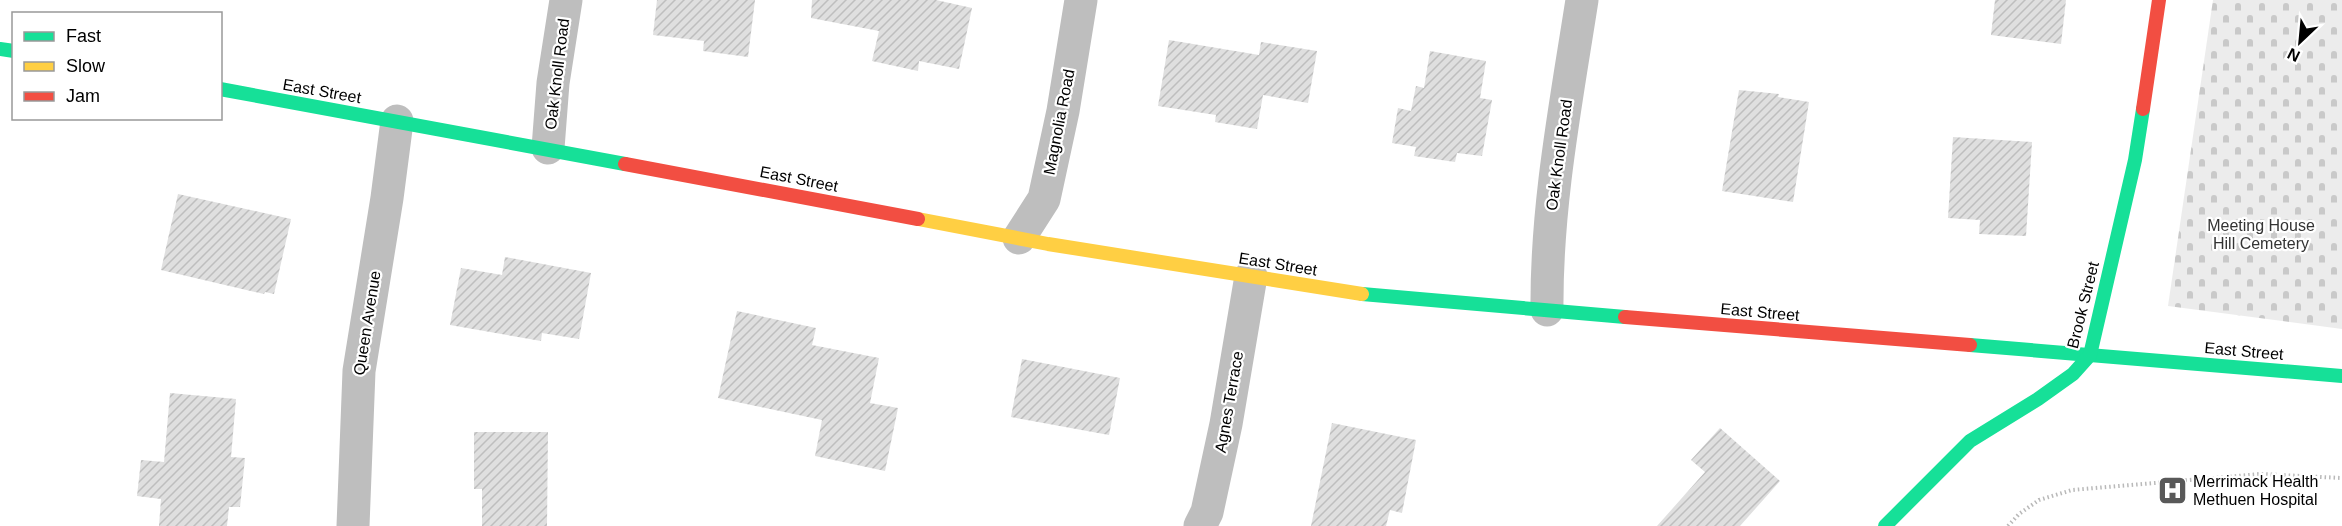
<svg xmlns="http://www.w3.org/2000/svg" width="2342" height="526" viewBox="0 0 2342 526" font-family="Arial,sans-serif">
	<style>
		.cemetery { fill: url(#cemetery-stones) }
		.building { fill: url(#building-hatch) }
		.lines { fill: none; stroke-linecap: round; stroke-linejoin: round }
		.path { stroke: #b9b9b9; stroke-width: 4; stroke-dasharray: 1.5 3; stroke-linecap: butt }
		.street { stroke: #bebebe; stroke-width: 33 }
		.fast { stroke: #16e098; stroke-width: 14 }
		.slow { stroke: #ffcf43; stroke-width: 14 }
		.jam { stroke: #f24e42; stroke-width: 14 }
		.labels { text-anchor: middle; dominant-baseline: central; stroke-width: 4.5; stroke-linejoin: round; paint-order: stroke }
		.street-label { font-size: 16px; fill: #000; stroke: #fff }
		.park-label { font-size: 16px; fill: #333; stroke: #fff }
		.poi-label { font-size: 16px; fill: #000; stroke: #fff; text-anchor: start }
	</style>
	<defs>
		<pattern id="cemetery-stones" width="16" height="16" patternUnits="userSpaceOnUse" patternTransform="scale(1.5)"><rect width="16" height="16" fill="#ececec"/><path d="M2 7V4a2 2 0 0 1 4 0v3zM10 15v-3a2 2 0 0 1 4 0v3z" fill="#c9c9c9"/></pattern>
		<pattern id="building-hatch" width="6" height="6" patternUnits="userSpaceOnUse" patternTransform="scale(1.5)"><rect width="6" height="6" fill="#dfdfdf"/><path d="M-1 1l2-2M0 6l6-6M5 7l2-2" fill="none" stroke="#bebebe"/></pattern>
	</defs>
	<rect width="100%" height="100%" fill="#fff"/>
	<polygon class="cemetery" points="2213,0 2342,0 2342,329 2168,306"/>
	<g class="building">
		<polygon points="657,0 755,0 748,57 703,51 704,41 653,35"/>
		<polygon points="812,0 936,0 972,8 959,69 919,61 918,71 872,61 879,31 811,18"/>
		<polygon points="1995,0 2066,0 2061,44 1991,35"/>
		<polygon points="1169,40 1259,55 1261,42 1317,51 1308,103 1263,95 1257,129 1215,122 1216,115 1158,106"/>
		<polygon points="1430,51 1486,61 1480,98 1492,100 1482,156 1457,153 1455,162 1414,156 1416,147 1392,143 1398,108 1411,111 1416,86 1424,88"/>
		<polygon points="1739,90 1779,94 1778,97 1809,102 1793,202 1722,191"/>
		<polygon points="1953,137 2032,142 2026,236 1979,234 1980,220 1948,218"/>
		<polygon points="178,194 291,219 274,294 265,292 264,294 161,270"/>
		<polygon points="505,257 591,273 579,339 542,333 541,341 450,325 461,268 502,275"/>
		<polygon points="737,311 816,328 812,345 879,358 870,403 898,408 885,471 815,456 822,420 718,398"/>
		<polygon points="1022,359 1120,378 1109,435 1011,417"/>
		<polygon points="170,393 236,399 231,457 245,458 240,507 229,507 227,526 159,526 161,499 137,496 141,460 164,462"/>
		<polygon points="1332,423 1416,440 1402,513 1390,510 1386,526 1311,526"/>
		<polygon points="1720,428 1780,481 1740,526 1657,526 1705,472 1691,460"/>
		<polygon points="474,432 548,432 547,526 482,526 482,489 474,489"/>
	</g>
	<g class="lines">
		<polyline class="path" points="2008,526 2019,514 2039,500 2072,490 2260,474 2342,478"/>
		<g class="street">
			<polyline points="548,148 553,83 566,0"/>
			<polyline points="1019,238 1044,199 1063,111 1081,0"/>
			<path d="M1547,310C1546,206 1566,103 1582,0"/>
			<polyline points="353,526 359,371 387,198 397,121"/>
			<polyline points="1200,526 1207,512 1226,424 1251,276"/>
		</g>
		<g class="fast">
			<polyline points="0,49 14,51"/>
			<polyline points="220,89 625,164"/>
			<polyline points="1362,294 1625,317"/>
			<polyline points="1970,345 2342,376"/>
			<polyline points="1885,526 1970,441 2038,399 2073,374 2090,355 2135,160 2143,109"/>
		</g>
		<polyline class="slow" points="918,219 1048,244 1362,294"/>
		<g class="jam">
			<polyline points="2143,109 2159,0"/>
			<polyline points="625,164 918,219"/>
			<polyline points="1625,317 1970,345"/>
		</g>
	</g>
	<defs>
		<symbol id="hospital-square" viewBox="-11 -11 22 22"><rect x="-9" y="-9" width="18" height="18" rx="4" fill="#595959" stroke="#fff"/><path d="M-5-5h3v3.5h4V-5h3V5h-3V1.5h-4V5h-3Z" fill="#fff"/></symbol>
	</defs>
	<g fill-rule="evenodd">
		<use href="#hospital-square" x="2156" y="474" width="33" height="33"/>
	</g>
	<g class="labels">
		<g class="street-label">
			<text transform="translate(557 74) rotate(-83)">Oak Knoll Road</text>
			<text transform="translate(322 91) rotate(10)">East Street</text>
			<text transform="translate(1059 122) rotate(-79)">Magnolia Road</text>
			<text transform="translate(1559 155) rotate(-82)">Oak Knoll Road</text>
			<text transform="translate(799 179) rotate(11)">East Street</text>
			<text transform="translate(1278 264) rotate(9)">East Street</text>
			<text transform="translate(2083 305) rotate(-76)">Brook Street</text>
			<text transform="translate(1760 312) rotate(5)">East Street</text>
			<text transform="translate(367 323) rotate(-81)">Queen Avenue</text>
			<text transform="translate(2244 351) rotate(5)">East Street</text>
			<text transform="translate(1229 402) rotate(-80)">Agnes Terrace</text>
		</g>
		<g class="park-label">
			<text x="2261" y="225">Meeting House<tspan x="2261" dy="18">Hill Cemetery</tspan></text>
		</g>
		<g class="poi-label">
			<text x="2193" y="481">Merrimack Health<tspan x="2193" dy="18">Methuen Hospital</tspan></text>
		</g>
	</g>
	<rect x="12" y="12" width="210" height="108" fill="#ffffff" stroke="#999999" stroke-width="1.5"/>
	<rect x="24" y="32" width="30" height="9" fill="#16e098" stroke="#999999" stroke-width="1.5"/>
	<text x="66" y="42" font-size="18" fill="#000000">Fast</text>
	<rect x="24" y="62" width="30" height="9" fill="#ffcf43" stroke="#999999" stroke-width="1.5"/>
	<text x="66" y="72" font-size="18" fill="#000000">Slow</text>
	<rect x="24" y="92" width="30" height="9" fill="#f24e42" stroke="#999999" stroke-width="1.5"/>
	<text x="66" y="102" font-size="18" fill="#000000">Jam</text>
	<g transform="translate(2300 42) rotate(206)" stroke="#ffffff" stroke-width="4.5" paint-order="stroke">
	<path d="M0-4.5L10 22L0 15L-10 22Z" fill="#000000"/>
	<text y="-9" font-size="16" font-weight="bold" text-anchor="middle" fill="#000000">N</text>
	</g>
</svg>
